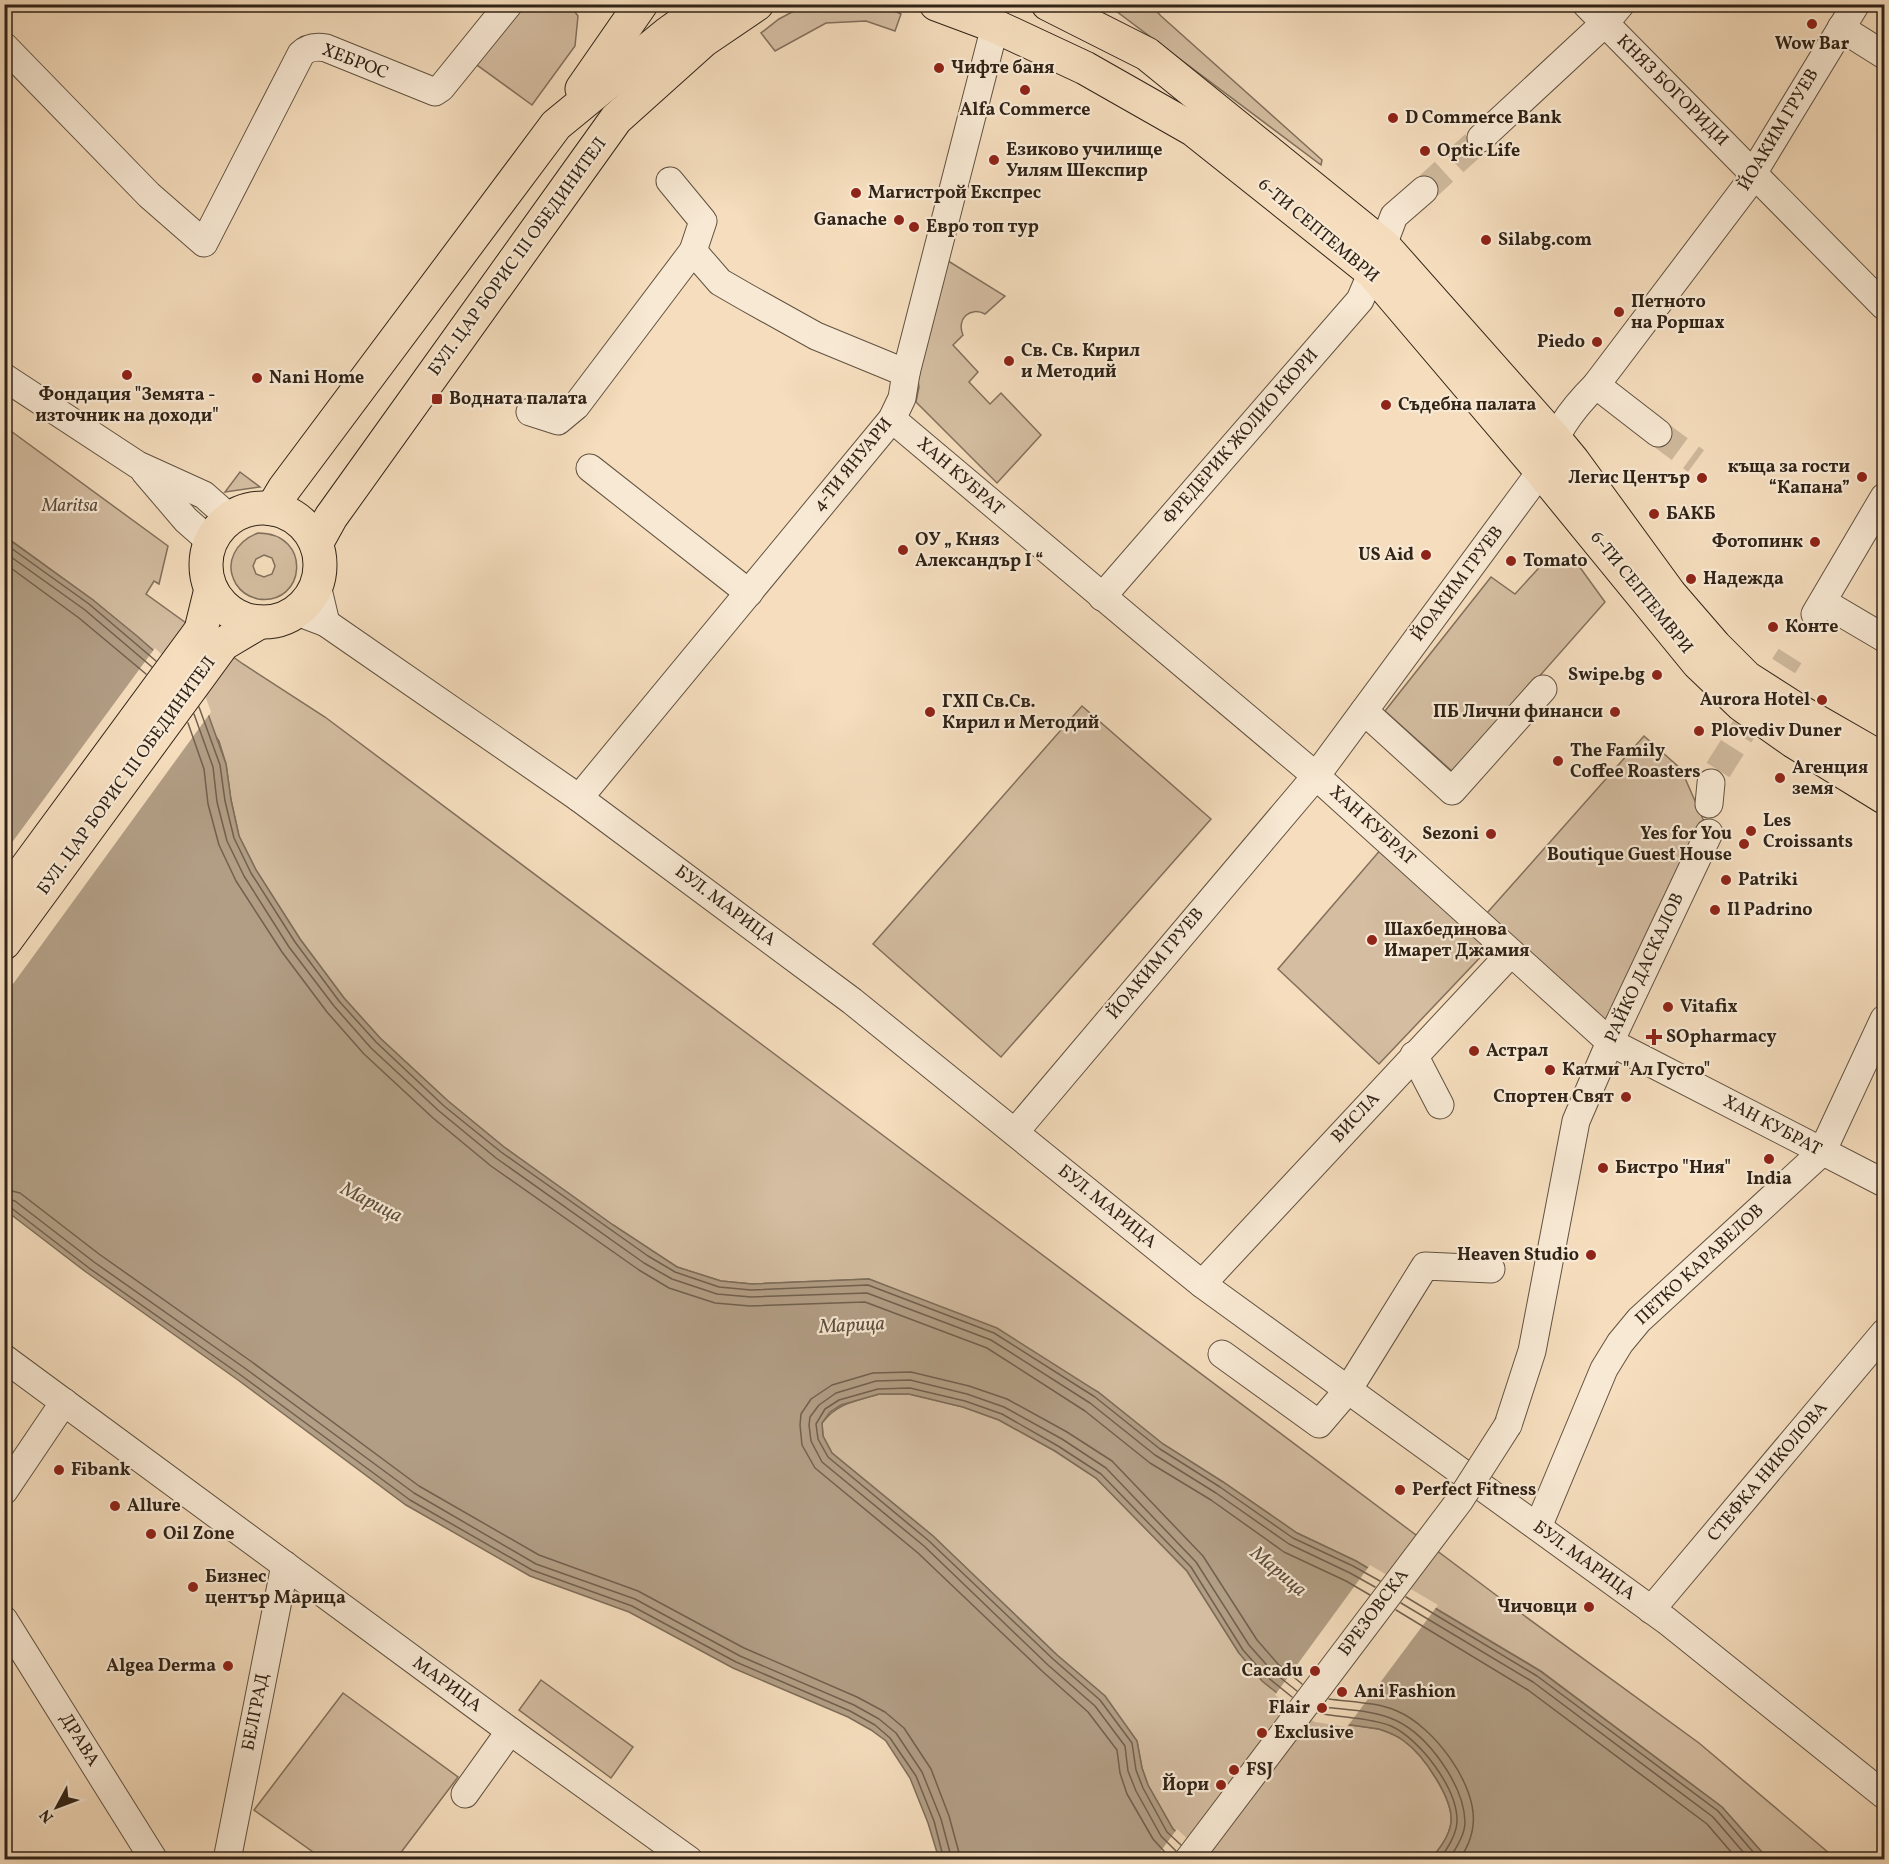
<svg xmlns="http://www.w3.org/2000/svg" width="1889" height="1864" viewBox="0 0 1889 1864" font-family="Vollkorn,serif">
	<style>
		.green { fill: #d4bda1; stroke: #82705c; stroke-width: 1.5; fill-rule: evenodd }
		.water { fill: #b29e85; stroke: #7e6d59; stroke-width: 1.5 }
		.pier { fill: #f5ddbd }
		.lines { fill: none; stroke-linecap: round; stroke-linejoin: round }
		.shore { stroke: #71604e; stroke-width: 1.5 }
		.minor-tunnel { stroke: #ceb89c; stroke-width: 27; stroke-dasharray: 27 14; stroke-linecap: butt }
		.minor-casing { stroke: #615240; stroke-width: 29 }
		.major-casing { stroke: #302317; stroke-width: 35 }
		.minor { stroke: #f8e9d4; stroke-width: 27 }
		.major { stroke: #f5ddbd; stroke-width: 33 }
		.minor-bridge-casing { stroke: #615240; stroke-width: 29; stroke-linecap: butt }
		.minor-bridge { stroke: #f8e9d4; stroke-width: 27 }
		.poi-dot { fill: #8f2418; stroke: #f8e9d4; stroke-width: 2 }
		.labels { text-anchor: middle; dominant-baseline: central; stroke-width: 4.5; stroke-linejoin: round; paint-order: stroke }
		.poi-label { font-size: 18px; font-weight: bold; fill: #302317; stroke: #f8e9d4; text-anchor: start }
		.street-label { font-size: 18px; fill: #302317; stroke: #f8e9d4 }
		.park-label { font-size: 18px; font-style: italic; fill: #594a3a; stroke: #f8e9d4 }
		.water-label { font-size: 20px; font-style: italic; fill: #5e4e3e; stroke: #f8e9d4 }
	</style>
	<rect width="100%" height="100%" fill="#f5ddbd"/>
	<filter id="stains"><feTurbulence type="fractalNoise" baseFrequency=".00333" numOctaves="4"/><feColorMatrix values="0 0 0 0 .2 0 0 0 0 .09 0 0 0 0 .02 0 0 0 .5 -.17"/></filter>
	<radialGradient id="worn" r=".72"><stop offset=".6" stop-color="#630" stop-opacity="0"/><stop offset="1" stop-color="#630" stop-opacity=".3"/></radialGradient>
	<g class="green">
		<polygon points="807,4 881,5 901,14 895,31 866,21 826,23 775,51 761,33 779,19"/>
		<polygon points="509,5 575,5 572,8 578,16 575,46 532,105 466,57"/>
		<polygon points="1108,5 1151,5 1161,16 1322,160 1321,165"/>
		<path d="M945,259L1005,296L985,314C970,306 956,319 963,335L953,345L978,372L969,382L990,404L1001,393L1041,435L997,483L916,402L919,387L915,362Z"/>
		<polygon points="4,426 168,546 159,584 154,581 146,594 243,664 325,717 1500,1598 1699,1743 1836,1859 1768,1859 1722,1807 1541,1671 1356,1561 1297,1533 1223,1482 1163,1444 1098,1392 921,1300 869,1279 752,1284 721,1281 677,1267 613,1225 504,1147 448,1101 380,1038 344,998 300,939 256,870 239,836 231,800 226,764 219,741 162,658 93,600 5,536"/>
		<polygon points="240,472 260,487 225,492"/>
		<path d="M258,533C313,533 306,606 258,599C249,597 241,592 236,584C223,562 237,541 258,533ZM264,555L272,558L275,566L272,574L264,577L256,574L253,566L256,559Z"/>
		<polygon points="1571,555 1605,602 1454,773 1385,711 1491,577 1515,594 1548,558 1557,565"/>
		<polygon points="1082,706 1211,819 1001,1057 873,944"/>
		<polygon points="1644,736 1681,769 1709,833 1610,1042 1479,922"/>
		<polygon points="1382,848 1490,947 1379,1064 1278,969"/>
		<path d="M879,1394H909L963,1407L999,1420L1055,1451L1096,1478L1187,1571L1239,1653L1316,1720L1379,1729C1388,1732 1397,1735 1404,1741C1423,1755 1454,1799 1451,1823C1449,1837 1439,1849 1431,1859H1205L1173,1829L1148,1785L1142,1768L1137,1741L1105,1696L1057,1655L933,1536L832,1453L823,1436L822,1423C837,1403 856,1401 879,1394Z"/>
		<polygon points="541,1680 633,1747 611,1778 519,1710"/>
		<polygon points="343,1693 458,1777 396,1859 323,1859 254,1810"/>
	</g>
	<path class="water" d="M4,536L93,600L137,636L162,658L203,700L226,764L231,800L239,836L256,870L300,939L344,998L380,1038L448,1101L504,1147L613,1225L677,1267L721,1281L752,1284L869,1279L997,1328L1098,1392L1163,1444L1223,1482L1297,1533L1356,1561L1540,1671L1722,1807L1768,1859H1431C1439,1849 1449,1837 1451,1823C1454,1799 1423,1754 1404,1741C1397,1735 1388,1732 1379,1729L1316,1720L1296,1708L1262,1681L1239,1653L1187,1571L1096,1478L1055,1451L999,1420L963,1407L909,1394H879L841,1405L830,1412L822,1423L823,1436L832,1453L933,1536L1057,1655L1105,1696L1137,1741L1142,1768L1148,1785L1173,1829L1205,1859H939L928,1823L910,1778L886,1741L871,1730L848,1717L733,1668L629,1612L530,1576L406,1505L238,1380L86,1272L5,1210Z"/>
	<g class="pier">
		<polygon points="155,648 206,698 211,712 5,995 5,852"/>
		<polygon points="1370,1565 1438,1605 1347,1727 1315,1722 1295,1710 1275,1695"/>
		<polygon points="1177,1829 1207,1857 1208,1860 1155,1859"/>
	</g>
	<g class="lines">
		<g class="shore">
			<polyline points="4,543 89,604 156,661"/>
			<polyline points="4,552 85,610 152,667"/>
			<polyline points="4,563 79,618 146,674"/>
			<polyline points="199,707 220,765 225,801 234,838 251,873 295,942 339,1001 376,1042 444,1106 501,1152 648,1256 675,1272 719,1287 751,1290 868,1285 994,1333 1095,1397 1160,1449 1220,1487 1293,1538 1353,1566 1380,1581"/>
			<polyline points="194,714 213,767 217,802 227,841 244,876 289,947 334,1006 371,1048 439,1111 496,1158 644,1263 672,1279 717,1294 751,1297 867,1293 991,1340 1090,1403 1155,1455 1216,1493 1289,1544 1350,1573 1375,1587"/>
			<polyline points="188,723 204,769 208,804 219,845 236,881 282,952 327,1012 364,1054 433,1118 491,1166 639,1270 669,1288 715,1303 750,1306 865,1302 987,1348 1085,1411 1150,1463 1211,1500 1284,1552 1346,1581 1370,1595"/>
			<polyline points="4,1189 20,1193 99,1254 252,1362 419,1486 539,1555 638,1591 744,1648 857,1697 885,1712 904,1728 931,1769 949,1816 961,1860"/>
			<polyline points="4,1198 15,1201 94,1262 246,1369 414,1493 536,1564 635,1599 740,1656 854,1705 879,1719 896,1733 922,1772 941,1819 952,1860"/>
			<polyline points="4,1206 10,1207 89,1268 242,1376 410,1500 532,1570 632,1606 736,1662 850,1711 875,1725 890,1738 916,1776 934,1821 944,1860"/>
			<polyline points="1406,1597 1537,1676 1718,1811 1760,1860"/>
			<polyline points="1401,1603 1533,1682 1713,1817 1750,1860"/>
			<polyline points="1396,1610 1528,1690 1707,1824 1738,1860"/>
			<path d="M1329,1699C1351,1702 1376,1702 1397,1711C1433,1726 1478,1785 1473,1825C1472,1837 1466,1851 1459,1860"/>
			<path d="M1323,1707C1346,1710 1373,1710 1395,1720C1428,1735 1464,1785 1465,1822C1465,1835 1456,1849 1448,1860"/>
			<path d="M1318,1713C1341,1718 1369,1717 1391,1726C1420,1739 1458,1789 1457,1822C1456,1836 1447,1849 1439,1860"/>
			<polyline points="1181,1845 1167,1832 1143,1788 1136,1770 1132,1743 1100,1700 1053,1659 929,1541 828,1457 818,1439 816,1424 825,1409 839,1400 878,1389 910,1388 965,1401 1002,1414 1058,1446 1101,1474 1191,1567 1243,1650 1266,1676 1292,1697"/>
			<polyline points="1176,1851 1161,1836 1136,1791 1128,1771 1125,1746 1095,1706 1048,1665 924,1546 822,1462 811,1441 809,1425 810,1417 819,1405 836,1393 876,1381 910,1380 967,1394 1004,1407 1062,1439 1106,1468 1196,1562 1249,1645 1272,1671 1297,1691"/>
			<polyline points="1172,1860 1153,1839 1127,1794 1120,1773 1117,1750 1088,1712 1042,1671 918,1553 815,1468 802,1445 800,1425 801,1414 811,1399 832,1385 873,1373 911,1372 969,1386 1007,1399 1067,1432 1112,1461 1203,1556 1257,1640 1278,1664 1302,1684"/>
		</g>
		<g class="minor-tunnel">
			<polyline points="1424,190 1481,138"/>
			<polyline points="1658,433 1696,461"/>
			<polyline points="1718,770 1790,656"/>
		</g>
		<defs>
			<g id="minor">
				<polyline points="1586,4 1884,306"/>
				<polyline points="1841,28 1884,55"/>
				<path d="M4,46L149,195L204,243L301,54C308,47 316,46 326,48L435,92L441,88L509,4"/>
				<polyline points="1481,138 1605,23 1621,4"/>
				<polyline points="1383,245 1394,216 1424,190"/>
				<polyline points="693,251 720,282 746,297 816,336 906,373"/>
				<polyline points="4,377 138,465 204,495 230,518"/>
				<polyline points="1596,385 1658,433"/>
				<polyline points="530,412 558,421 576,406 693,251 703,221 670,181"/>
				<polyline points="892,419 1316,776 1610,1042 1884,1183"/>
				<polyline points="590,468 749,593"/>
				<polyline points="145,472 186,520 211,542"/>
				<polyline points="317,585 326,623"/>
				<polyline points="1102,597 1360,300 1372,272"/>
				<polyline points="1823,602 1884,638"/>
				<polyline points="297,612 326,623 579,798 852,1001 1202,1284 1667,1621 1884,1795"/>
				<polyline points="1815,614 1884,497"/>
				<polyline points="1364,711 1452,791 1543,689"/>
				<polyline points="579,798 892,419 902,398 906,373 995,26"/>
				<polyline points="1709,804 1711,783"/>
				<polyline points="1414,1055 1440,1105"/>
				<path d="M1015,1132L1316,776L1541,471C1556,433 1567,414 1596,385L1755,175L1758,165L1856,4"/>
				<polyline points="1202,1284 1511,953"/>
				<polyline points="1222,1354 1319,1424 1348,1390 1425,1266 1491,1269"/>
				<polyline points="4,1358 510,1731 689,1860"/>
				<polyline points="1508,1425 1532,1351 1576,1121 1610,1042 1709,833"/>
				<polyline points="4,1491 64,1402"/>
				<polyline points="1538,1527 1604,1369 1620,1343 1639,1320 1822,1152 1884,1019"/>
				<polyline points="1651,1610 1884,1333"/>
				<polyline points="4,1620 154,1860"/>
				<polyline points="465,1794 510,1731"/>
				<polyline points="227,1860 285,1565"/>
			</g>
			<g id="major">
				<polyline points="936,4 995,26 1085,68 1194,130 1372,272 1541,471 1698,663 1742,705 1793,741 1884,797"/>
				<polyline points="1048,4 1147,54 1383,245 1554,438 1573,461 1670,594 1715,646 1747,678 1797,710 1884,760"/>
				<polyline points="582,89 641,4"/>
				<circle cx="263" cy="565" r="57"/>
				<polyline points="272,509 284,489 556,125 667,34 709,4"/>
				<polyline points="316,544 331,517 616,119 704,40 757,4"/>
				<polyline points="4,898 201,630 211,589"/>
				<polyline points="4,943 223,644 260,622"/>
			</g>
		</defs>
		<use href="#minor" class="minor-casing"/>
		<use href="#major" class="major-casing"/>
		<use href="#minor" class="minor"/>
		<use href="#major" class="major"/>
		<defs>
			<polyline id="minor-bridge" points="1188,1860 1460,1500 1508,1425"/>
		</defs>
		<use href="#minor-bridge" class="minor-bridge-casing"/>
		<use href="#minor-bridge" class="minor-bridge"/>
	</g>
	<g class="poi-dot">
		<circle cx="1812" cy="24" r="6"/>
		<circle cx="939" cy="68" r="6"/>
		<circle cx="1025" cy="90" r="6"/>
		<circle cx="1393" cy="118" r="6"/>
		<circle cx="1425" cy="151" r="6"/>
		<circle cx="994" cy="160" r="6"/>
		<circle cx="856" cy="193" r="6"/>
		<circle cx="899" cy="220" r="6"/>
		<circle cx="914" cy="227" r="6"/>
		<circle cx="1486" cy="240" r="6"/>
		<circle cx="1619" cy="312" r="6"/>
		<circle cx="1597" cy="342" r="6"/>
		<circle cx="1009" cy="361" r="6"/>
		<circle cx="127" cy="375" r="6"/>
		<circle cx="257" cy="378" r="6"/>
		<rect x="431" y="393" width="12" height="12" rx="3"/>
		<circle cx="1386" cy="405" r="6"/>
		<circle cx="1862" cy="477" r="6"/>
		<circle cx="1702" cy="478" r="6"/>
		<circle cx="1654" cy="514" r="6"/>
		<circle cx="1815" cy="542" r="6"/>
		<circle cx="903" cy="550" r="6"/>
		<circle cx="1426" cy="555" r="6"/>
		<circle cx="1511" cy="561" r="6"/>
		<circle cx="1691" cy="579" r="6"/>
		<circle cx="1773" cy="627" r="6"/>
		<circle cx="1657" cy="675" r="6"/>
		<circle cx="1822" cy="700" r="6"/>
		<circle cx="930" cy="712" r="6"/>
		<circle cx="1615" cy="712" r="6"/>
		<circle cx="1699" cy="731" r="6"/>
		<circle cx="1558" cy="761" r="6"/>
		<circle cx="1780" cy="778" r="6"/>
		<circle cx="1751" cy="831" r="6"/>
		<circle cx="1491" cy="834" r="6"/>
		<circle cx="1744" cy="844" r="6"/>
		<circle cx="1726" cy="880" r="6"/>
		<circle cx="1715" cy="910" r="6"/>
		<circle cx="1372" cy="940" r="6"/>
		<circle cx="1668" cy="1007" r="6"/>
		<path d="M1651 1028h6v6h6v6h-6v6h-6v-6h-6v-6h6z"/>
		<circle cx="1474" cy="1051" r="6"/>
		<circle cx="1550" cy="1070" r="6"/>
		<circle cx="1626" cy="1097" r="6"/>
		<circle cx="1769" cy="1159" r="6"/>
		<circle cx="1603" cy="1168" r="6"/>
		<circle cx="1591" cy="1255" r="6"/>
		<circle cx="59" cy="1470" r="6"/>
		<circle cx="1400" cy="1490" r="6"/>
		<circle cx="115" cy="1506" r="6"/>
		<circle cx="151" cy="1534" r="6"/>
		<circle cx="193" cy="1587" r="6"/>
		<circle cx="1589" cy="1607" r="6"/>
		<circle cx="228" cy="1666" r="6"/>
		<circle cx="1315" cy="1671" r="6"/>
		<circle cx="1342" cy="1692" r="6"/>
		<circle cx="1322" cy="1708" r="6"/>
		<circle cx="1262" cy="1733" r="6"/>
		<circle cx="1234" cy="1770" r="6"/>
		<circle cx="1221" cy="1785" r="6"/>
	</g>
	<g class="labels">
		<g class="poi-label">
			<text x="1812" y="44" text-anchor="middle">Wow Bar</text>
			<text x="951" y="68">Чифте баня</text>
			<text x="1025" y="110" text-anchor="middle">Alfa Commerce</text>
			<text x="1405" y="118">D Commerce Bank</text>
			<text x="1006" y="150">Езиково училище<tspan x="1006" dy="21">Уилям Шекспир</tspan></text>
			<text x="1437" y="151">Optic Life</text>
			<text x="868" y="193">Магистрой Експрес</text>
			<text x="887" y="220" text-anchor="end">Ganache</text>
			<text x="926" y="227">Евро топ тур</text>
			<text x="1498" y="240">Silabg.com</text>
			<text x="1631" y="302">Петното<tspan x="1631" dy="21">на Роршах</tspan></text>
			<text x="1585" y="342" text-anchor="end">Piedo</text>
			<text x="1021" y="351">Св. Св. Кирил<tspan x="1021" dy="21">и Методий</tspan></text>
			<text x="269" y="378">Nani Home</text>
			<text x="127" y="395" text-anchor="middle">Фондация "Земята -<tspan x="127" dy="21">източник на доходи"</tspan></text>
			<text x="449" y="399">Водната палата</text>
			<text x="1398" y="405">Съдебна палата</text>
			<text x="1850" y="467" text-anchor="end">къща за гости<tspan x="1850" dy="21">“Капана”</tspan></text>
			<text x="1690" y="478" text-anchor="end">Легис Център</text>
			<text x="1666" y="514">БАКБ</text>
			<text x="915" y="540">ОУ „ Княз<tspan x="915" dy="21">Александър I “</tspan></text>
			<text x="1803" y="542" text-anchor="end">Фотопинк</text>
			<text x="1414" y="555" text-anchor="end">US Aid</text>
			<text x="1523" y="561">Tomato</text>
			<text x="1703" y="579">Надежда</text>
			<text x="1785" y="627">Конте</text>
			<text x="1645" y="675" text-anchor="end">Swipe.bg</text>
			<text x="1810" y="700" text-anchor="end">Aurora Hotel</text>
			<text x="942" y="702">ГХП Св.Св.<tspan x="942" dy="21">Кирил и Методий</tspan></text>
			<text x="1603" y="712" text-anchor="end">ПБ Лични финанси</text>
			<text x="1711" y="731">Plovediv Duner</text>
			<text x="1570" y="751">The Family<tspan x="1570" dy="21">Coffee Roasters</tspan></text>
			<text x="1792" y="768">Агенция<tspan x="1792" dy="21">земя</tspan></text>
			<text x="1763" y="821">Les<tspan x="1763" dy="21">Croissants</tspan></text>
			<text x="1479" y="834" text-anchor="end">Sezoni</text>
			<text x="1732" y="834" text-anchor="end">Yes for You<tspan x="1732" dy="21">Boutique Guest House</tspan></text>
			<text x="1738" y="880">Patriki</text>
			<text x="1727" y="910">Il Padrino</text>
			<text x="1384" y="930">Шахбединова<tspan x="1384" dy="21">Имарет Джамия</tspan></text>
			<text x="1680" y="1007">Vitafix</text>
			<text x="1666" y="1037">SOpharmacy</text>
			<text x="1486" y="1051">Астрал</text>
			<text x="1562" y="1070">Катми "Ал Густо"</text>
			<text x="1614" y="1097" text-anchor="end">Спортен Свят</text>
			<text x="1615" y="1168">Бистро "Ния"</text>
			<text x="1769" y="1179" text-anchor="middle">India</text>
			<text x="1579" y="1255" text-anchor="end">Heaven Studio</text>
			<text x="71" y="1470">Fibank</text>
			<text x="1412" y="1490">Perfect Fitness</text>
			<text x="127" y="1506">Allure</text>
			<text x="163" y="1534">Oil Zone</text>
			<text x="205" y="1577">Бизнес<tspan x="205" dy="21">център Марица</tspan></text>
			<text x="1577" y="1607" text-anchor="end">Чичовци</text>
			<text x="216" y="1666" text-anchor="end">Algea Derma</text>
			<text x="1303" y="1671" text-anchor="end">Cacadu</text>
			<text x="1354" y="1692">Ani Fashion</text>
			<text x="1310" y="1708" text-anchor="end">Flair</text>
			<text x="1274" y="1733">Exclusive</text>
			<text x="1246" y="1770">FSJ</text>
			<text x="1209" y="1785" text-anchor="end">Йори</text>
		</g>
		<g class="street-label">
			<text transform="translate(355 62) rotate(21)">ХЕБРОС</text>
			<text transform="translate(1672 91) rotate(45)">КНЯЗ БОГОРИДИ</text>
			<text transform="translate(1779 130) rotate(-59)">ЙОАКИМ ГРУЕВ</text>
			<text transform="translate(1318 231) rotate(40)">6-ТИ СЕПТЕМВРИ</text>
			<text transform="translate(518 257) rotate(-54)">БУЛ. ЦАР БОРИС III ОБЕДИНИТЕЛ</text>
			<text transform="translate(1241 437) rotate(-49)">ФРЕДЕРИК ЖОЛИО КЮРИ</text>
			<text transform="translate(853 465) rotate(-51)">4-ТИ ЯНУАРИ</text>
			<text transform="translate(960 477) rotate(41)">ХАН КУБРАТ</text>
			<text transform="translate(1458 584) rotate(-53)">ЙОАКИМ ГРУЕВ</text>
			<text transform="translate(1641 593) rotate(51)">6-ТИ СЕПТЕМВРИ</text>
			<text transform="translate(127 776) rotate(-54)">БУЛ. ЦАР БОРИС III ОБЕДИНИТЕЛ</text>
			<text transform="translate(1372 826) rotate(42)">ХАН КУБРАТ</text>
			<text transform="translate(725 906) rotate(37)">БУЛ. МАРИЦА</text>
			<text transform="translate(1156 964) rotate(-50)">ЙОАКИМ ГРУЕВ</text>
			<text transform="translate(1645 968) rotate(-65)">РАЙКО ДАСКАЛОВ</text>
			<text transform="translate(1356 1118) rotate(-47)">ВИСЛА</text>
			<text transform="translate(1772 1126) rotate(28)">ХАН КУБРАТ</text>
			<text transform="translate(1107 1207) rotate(39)">БУЛ. МАРИЦА</text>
			<text transform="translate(1700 1265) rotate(-43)">ПЕТКО КАРАВЕЛОВ</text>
			<text transform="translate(1768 1472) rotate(-50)">СТЕФКА НИКОЛОВА</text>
			<text transform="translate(1584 1561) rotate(36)">БУЛ. МАРИЦА</text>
			<text transform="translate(1374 1613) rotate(-53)">БРЕЗОВСКА</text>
			<text transform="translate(447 1685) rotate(36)">МАРИЦА</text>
			<text transform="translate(256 1712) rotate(-79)">БЕЛГРАД</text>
			<text transform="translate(79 1740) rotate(58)">ДРАВА</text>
		</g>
		<g class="park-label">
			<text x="70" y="506">Maritsa</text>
		</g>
		<g class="water-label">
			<text transform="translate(371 1203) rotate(27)">Марица</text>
			<text transform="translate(852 1326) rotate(-3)">Марица</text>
			<text transform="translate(1278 1572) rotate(40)">Марица</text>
		</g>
	</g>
	<rect width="1889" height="1864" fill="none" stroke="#f5ddbd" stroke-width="24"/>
	<rect x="6" y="6" width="1877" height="1852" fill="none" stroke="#302317" stroke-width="3"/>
	<rect x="12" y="12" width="1865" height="1840" fill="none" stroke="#302317" stroke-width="1.5"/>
	<g transform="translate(57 1807) rotate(229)" stroke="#f8e9d4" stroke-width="4.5" paint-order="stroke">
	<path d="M0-4.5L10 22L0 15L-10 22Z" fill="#302317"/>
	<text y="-9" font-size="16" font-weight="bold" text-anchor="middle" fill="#302317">N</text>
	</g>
	<rect width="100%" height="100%" filter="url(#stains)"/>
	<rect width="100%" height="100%" fill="url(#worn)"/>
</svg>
